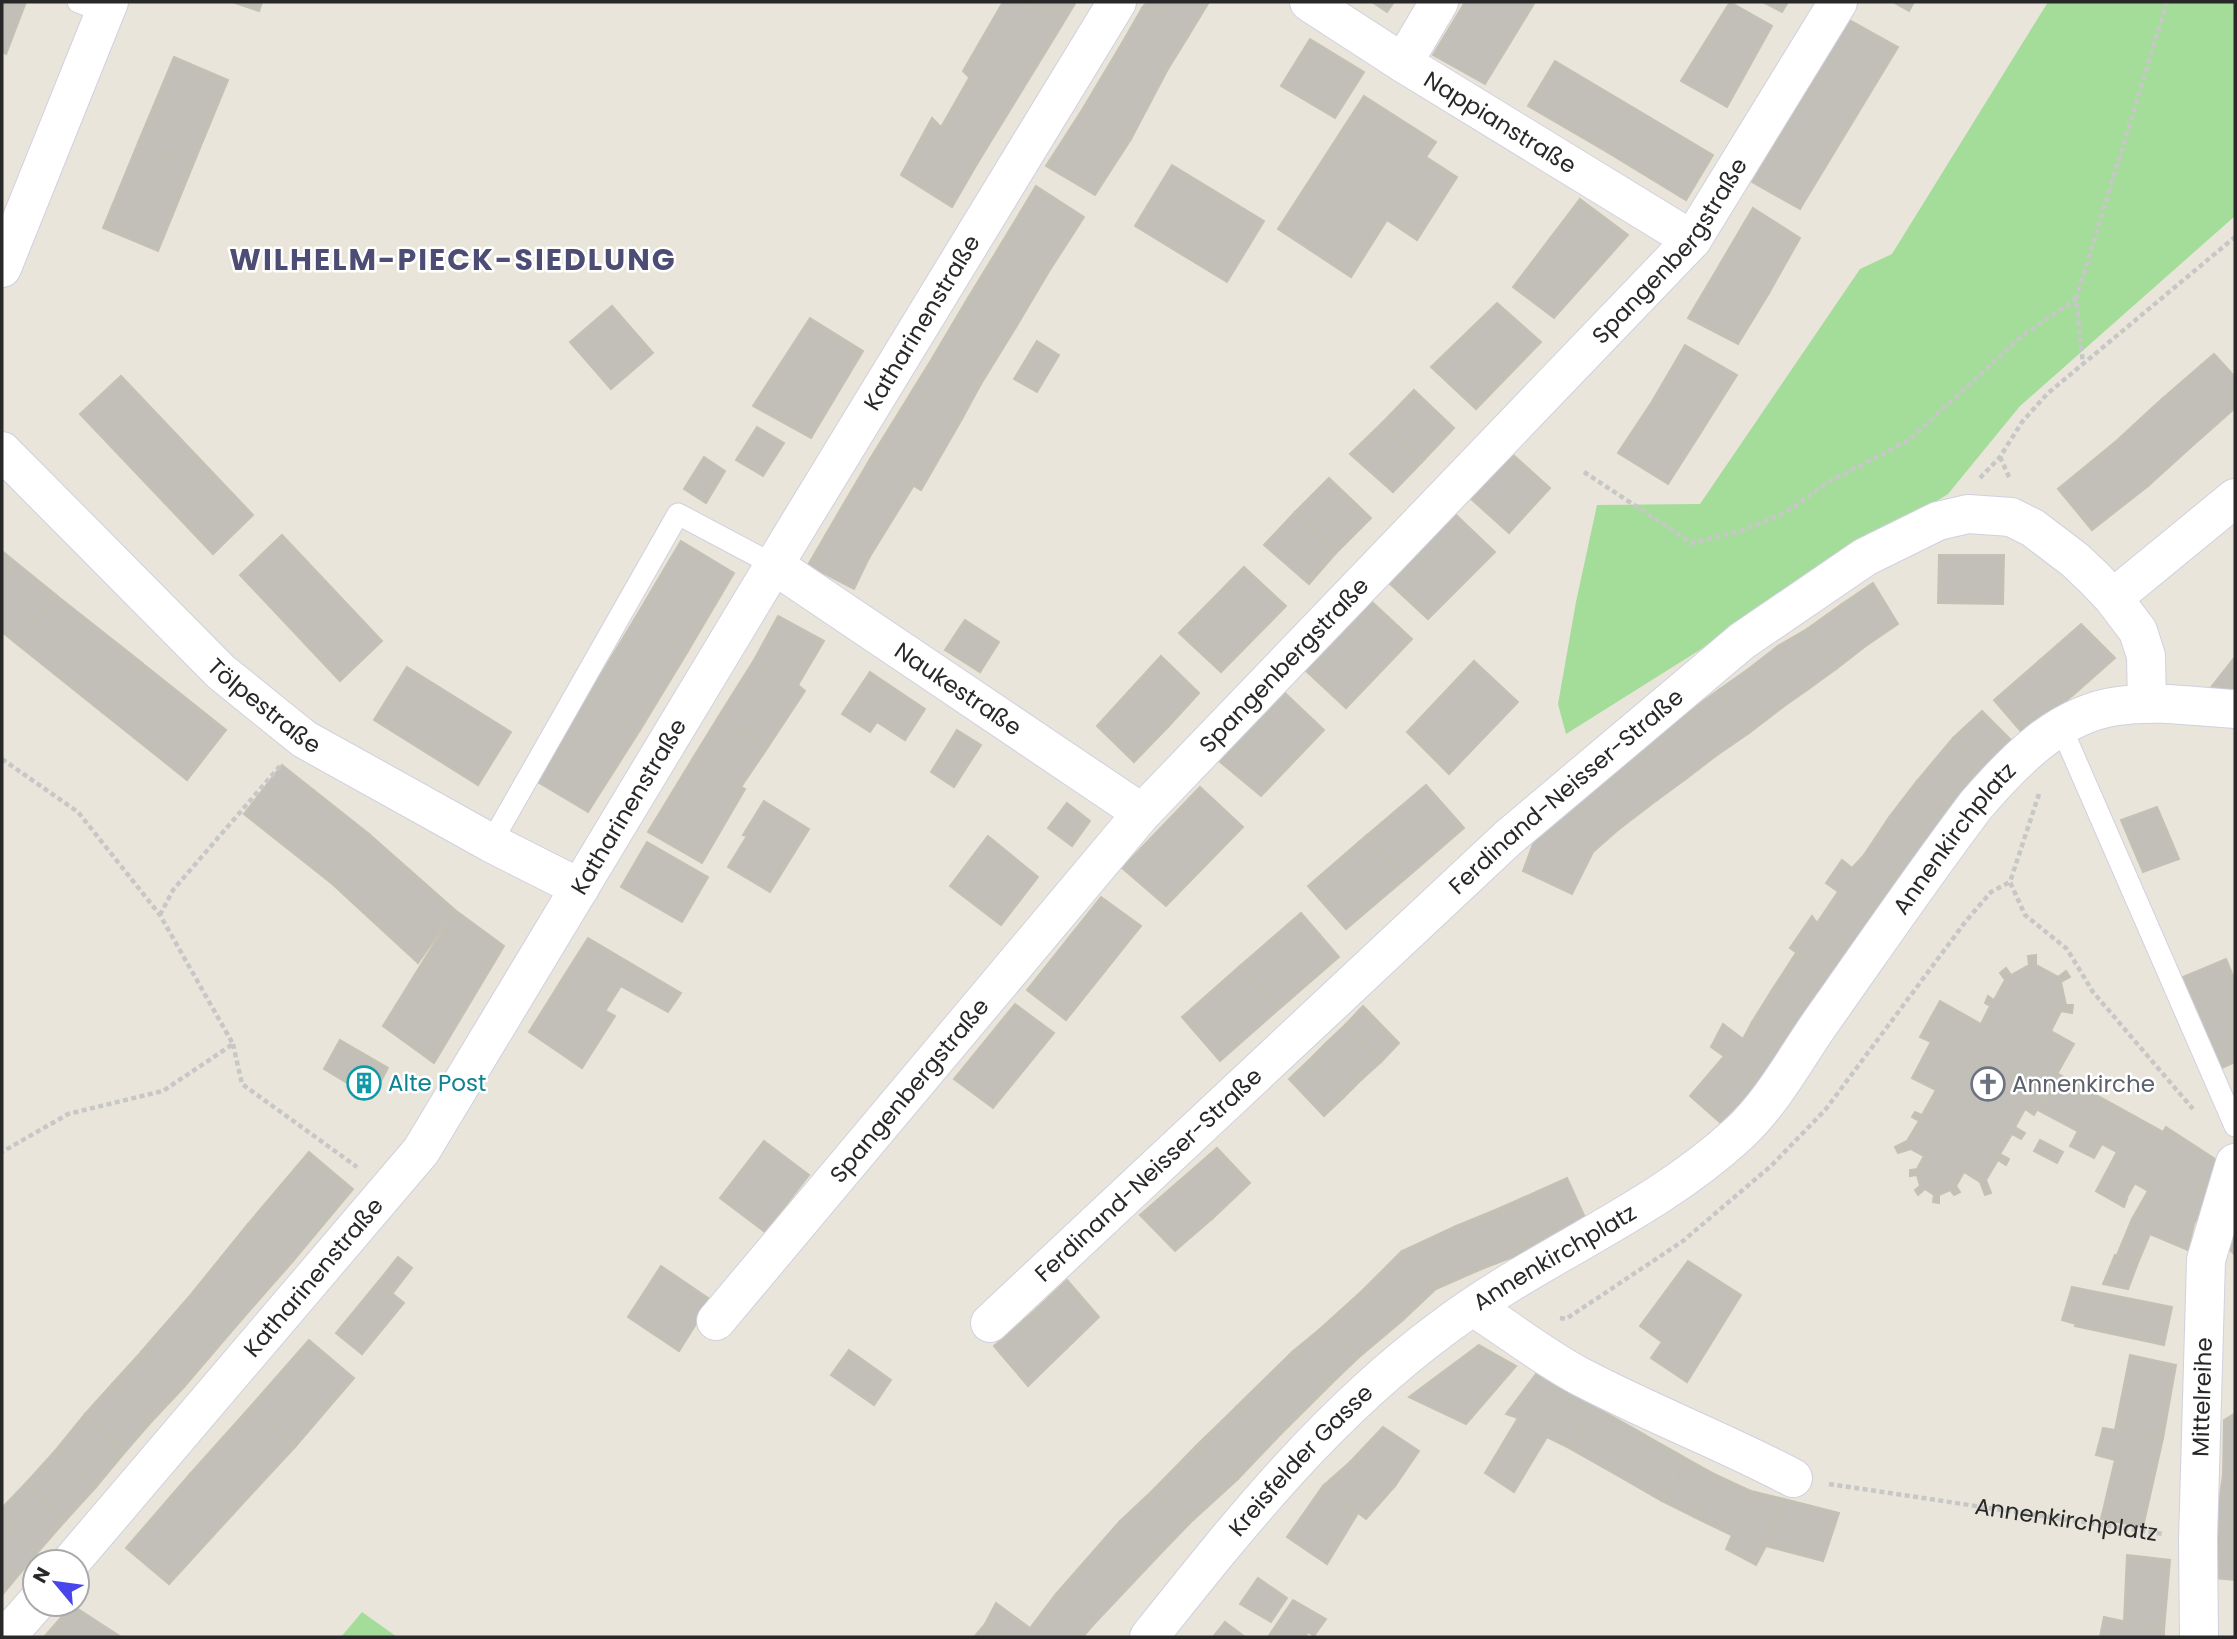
<svg xmlns="http://www.w3.org/2000/svg" width="2237" height="1639" viewBox="0 0 2237 1639" font-family="Poppins,sans-serif">
	<style>
		.green { fill: #a4dc9a }
		.building { fill: #c1bfb7; stroke: #c4c1b4; stroke-width: 2 }
		.lines { fill: none; stroke-linecap: round; stroke-linejoin: round }
		.lane-casing { stroke: #d0d0e0; stroke-width: 23 }
		.street-casing { stroke: #d0d0e0; stroke-width: 40 }
		.path { stroke: #c7c7c7; stroke-width: 4.5; stroke-dasharray: 5 3.5; stroke-linecap: butt }
		.lane { stroke: #fff; stroke-width: 21 }
		.street { stroke: #fff; stroke-width: 38 }
		.labels { text-anchor: middle; dominant-baseline: central; stroke-width: 5; stroke-linejoin: round; paint-order: stroke }
		.street-label { font-size: 23px; fill: #282828; stroke: #fff }
		.culture-label { font-size: 23px; fill: #0d838f; stroke: #fff; text-anchor: start }
		.worship-label { font-size: 23px; fill: #5b616d; stroke: #fff; text-anchor: start }
		.district-label { font-size: 30px; font-weight: bold; letter-spacing: 2px; fill: #4d4c74; stroke: #fff }
	</style>
	<rect width="100%" height="100%" fill="#e9e5da"/>
	<g class="green">
		<polygon points="2048,2 2235,2 2235,216 2020,406 1948,494 1566,734 1558,704 1576,602 1597,505 1700,504 1860,269 1892,254"/>
		<polygon points="362,1612 397,1637 341,1637"/>
	</g>
	<g class="building">
		<polygon points="2,2 26,2 6,54 2,52"/>
		<polygon points="232,2 262,2 259,11"/>
		<polygon points="1003,2 1023,2 1062,25 1007,115 963,71"/>
		<polygon points="1023,2 1076,2 1062,25"/>
		<polygon points="1147,2 1209,2 1189,35 1142,8"/>
		<polygon points="1372,2 1394,2 1387,12"/>
		<polygon points="1465,2 1535,2 1485,84 1433,55"/>
		<polygon points="1730,2 1772,26 1727,107 1681,81"/>
		<polygon points="1763,2 1788,2 1782,12"/>
		<polygon points="1893,2 1914,2 1909,11"/>
		<polygon points="1142,8 1189,35 1168,69 1122,43"/>
		<polygon points="1849,20 1898,47 1800,209 1752,182"/>
		<polygon points="1310,39 1364,72 1335,118 1281,86"/>
		<polygon points="1122,43 1168,69 1131,139 1082,110"/>
		<polygon points="174,57 228,80 193,165 138,143"/>
		<polygon points="1555,61 1634,108 1607,152 1528,106"/>
		<polygon points="969,78 1007,115 977,164 940,129"/>
		<polygon points="1364,96 1436,142 1426,157 1457,177 1417,240 1387,220 1351,277 1278,229"/>
		<polygon points="1634,108 1713,155 1686,200 1607,152"/>
		<polygon points="1082,110 1131,139 1095,195 1046,166"/>
		<polygon points="932,118 977,164 952,207 901,175"/>
		<polygon points="138,143 193,165 158,251 103,228"/>
		<polygon points="1172,165 1264,221 1227,282 1135,226"/>
		<polygon points="1036,186 1084,217 1048,273 1001,244"/>
		<polygon points="1580,199 1628,235 1554,318 1513,287"/>
		<polygon points="1753,208 1800,238 1769,293 1720,264"/>
		<polygon points="1001,244 1048,273 1016,327 968,298"/>
		<polygon points="1720,264 1769,293 1738,344 1688,318"/>
		<polygon points="968,298 1016,327 981,384 933,357"/>
		<polygon points="1497,303 1541,342 1476,409 1431,367"/>
		<polygon points="612,306 653,353 611,389 570,342"/>
		<polygon points="810,318 863,351 811,438 753,406"/>
		<polygon points="1037,341 1059,355 1037,392 1014,379"/>
		<polygon points="1685,345 1737,375 1703,429 1653,400"/>
		<polygon points="2214,354 2235,377 2235,408 2200,439 2163,398"/>
		<polygon points="933,357 981,384 962,419 912,391"/>
		<polygon points="121,376 253,515 213,554 80,414"/>
		<polygon points="1414,390 1454,428 1422,462 1382,423"/>
		<polygon points="912,391 962,419 921,490 870,459"/>
		<polygon points="2163,398 2200,439 2148,486 2114,443"/>
		<polygon points="1653,400 1703,429 1668,484 1618,453"/>
		<polygon points="1382,423 1422,462 1393,492 1350,454"/>
		<polygon points="757,427 784,443 763,476 736,460"/>
		<polygon points="2114,443 2148,486 2092,530 2058,489"/>
		<polygon points="1511,453 1550,488 1509,533 1470,498"/>
		<polygon points="704,457 725,471 706,503 684,489"/>
		<polygon points="870,459 914,485 869,558 826,534"/>
		<polygon points="1329,478 1371,518 1336,553 1295,512"/>
		<polygon points="1295,512 1336,553 1309,584 1264,545"/>
		<polygon points="1455,514 1495,552 1428,619 1388,582"/>
		<polygon points="826,534 869,558 854,589 808,565"/>
		<polygon points="282,535 382,641 340,681 240,575"/>
		<polygon points="681,541 734,573 688,651 634,620"/>
		<polygon points="2,551 56,595 17,644 2,632"/>
		<polygon points="1939,555 2004,555 2003,604 1938,603"/>
		<polygon points="1244,567 1286,606 1221,672 1179,633"/>
		<polygon points="1873,583 1898,624 1867,645 1842,604"/>
		<polygon points="56,595 142,663 102,712 17,644"/>
		<polygon points="1371,601 1412,639 1346,708 1305,670"/>
		<polygon points="1842,604 1867,645 1836,669 1807,629"/>
		<polygon points="778,616 824,641 798,685 754,660"/>
		<polygon points="634,620 688,651 640,730 587,697"/>
		<polygon points="965,620 999,642 980,672 945,650"/>
		<polygon points="2081,624 2115,658 2073,695 2040,660"/>
		<polygon points="1807,629 1836,669 1807,690 1778,646"/>
		<polygon points="1778,646 1807,690 1783,707 1751,667"/>
		<polygon points="1161,656 1199,693 1168,727 1129,691"/>
		<polygon points="2235,657 2235,697 2209,690"/>
		<polygon points="754,660 798,685 805,691 768,747 717,719"/>
		<polygon points="2040,660 2073,695 2025,736 1994,700"/>
		<polygon points="1474,661 1518,702 1449,774 1407,732"/>
		<polygon points="142,663 226,730 187,780 102,712"/>
		<polygon points="407,667 511,732 478,785 374,720"/>
		<polygon points="1751,667 1783,707 1749,733 1720,689"/>
		<polygon points="870,672 925,709 905,740 877,722 870,732 842,714"/>
		<polygon points="1720,689 1749,733 1717,755 1687,713"/>
		<polygon points="1129,691 1168,727 1134,762 1097,726"/>
		<polygon points="1285,693 1324,730 1261,796 1219,761"/>
		<polygon points="587,697 640,730 588,812 536,781"/>
		<polygon points="1982,711 2016,745 1986,774 1953,738"/>
		<polygon points="1687,713 1717,755 1687,778 1656,735"/>
		<polygon points="717,719 768,747 741,787 693,758"/>
		<polygon points="957,730 981,745 954,787 931,772"/>
		<polygon points="1656,735 1687,778 1657,800 1625,755"/>
		<polygon points="1953,738 1986,774 1956,809 1917,781"/>
		<polygon points="1625,755 1657,800 1618,830 1583,790"/>
		<polygon points="693,758 745,789 702,863 648,832"/>
		<polygon points="282,765 369,834 330,882 244,814"/>
		<polygon points="1917,781 1956,809 1930,844 1890,816"/>
		<polygon points="1426,785 1464,828 1405,879 1367,835"/>
		<polygon points="1200,787 1243,827 1166,906 1122,868"/>
		<polygon points="1583,790 1618,830 1593,852 1572,894 1523,871 1539,828"/>
		<polygon points="764,801 809,829 770,892 728,867 747,836 743,835"/>
		<polygon points="1067,803 1090,821 1072,846 1048,828"/>
		<polygon points="2157,807 2179,859 2143,872 2121,820"/>
		<polygon points="1890,816 1930,844 1902,883 1864,855"/>
		<polygon points="369,834 455,910 418,963 330,882"/>
		<polygon points="1367,835 1405,879 1346,929 1308,886"/>
		<polygon points="988,836 1038,877 1001,925 950,886"/>
		<polygon points="647,842 708,877 682,922 621,887"/>
		<polygon points="1864,855 1902,883 1875,918 1826,883 1842,860 1852,868"/>
		<polygon points="1838,892 1875,918 1855,950 1817,923"/>
		<polygon points="1101,897 1141,926 1066,1020 1027,990"/>
		<polygon points="455,910 504,946 434,1063 383,1026"/>
		<polygon points="1301,913 1339,957 1279,1009 1241,965"/>
		<polygon points="1812,916 1817,923 1855,950 1835,980 1790,948"/>
		<polygon points="588,938 681,993 668,1012 621,986 605,1011 559,984"/>
		<polygon points="1796,953 1835,980 1811,1017 1772,990"/>
		<polygon points="2036,955 2036,965 2058,977 2066,971 2070,977 2061,982 2066,1005 2073,1005 2072,1013 2061,1011 2051,1031 2074,1044 2034,1115 2025,1109 2015,1127 2025,1133 2021,1139 2012,1134 2000,1154 2009,1159 2006,1165 1998,1160 1986,1180 1991,1193 1985,1195 1980,1182 1964,1172 1956,1186 1960,1192 1954,1195 1950,1190 1939,1195 1939,1203 1933,1202 1934,1195 1925,1189 1918,1195 1915,1190 1920,1186 1917,1175 1910,1176 1910,1170 1917,1169 1924,1156 1911,1149 1898,1153 1895,1147 1907,1141 1919,1121 1912,1117 1915,1112 1922,1115 1936,1090 1912,1078 1931,1042 1920,1037 1940,1001 1981,1024 1990,1006 1985,1003 1988,996 1994,1000 2005,980 2000,973 2006,968 2011,975 2029,965 2028,956"/>
		<polygon points="2226,959 2235,981 2235,1062 2222,1068 2183,977"/>
		<polygon points="1241,965 1279,1009 1220,1061 1182,1017"/>
		<polygon points="559,984 615,1016 582,1068 529,1032"/>
		<polygon points="1772,990 1811,1017 1791,1048 1752,1022"/>
		<polygon points="1015,1004 1054,1033 993,1108 954,1079"/>
		<polygon points="1363,1006 1399,1043 1381,1062 1345,1025"/>
		<polygon points="1752,1022 1791,1048 1766,1086 1711,1047 1723,1024 1743,1039"/>
		<polygon points="1345,1025 1381,1062 1362,1079 1326,1043"/>
		<polygon points="340,1040 388,1068 372,1098 324,1069"/>
		<polygon points="1326,1043 1362,1079 1343,1098 1308,1061"/>
		<polygon points="1725,1055 1766,1086 1731,1132 1690,1096"/>
		<polygon points="1308,1061 1343,1098 1324,1116 1289,1079"/>
		<polygon points="2058,1074 2163,1132 2126,1199 2127,1199 2124,1207 2096,1191 2117,1152 2038,1110"/>
		<polygon points="2166,1127 2226,1166 2194,1224 2188,1250 2150,1234 2139,1260 2117,1255 2132,1219 2148,1191 2134,1183"/>
		<polygon points="2078,1131 2102,1144 2094,1158 2070,1146"/>
		<polygon points="2040,1140 2063,1152 2057,1163 2034,1151"/>
		<polygon points="764,1141 809,1175 765,1232 720,1198"/>
		<polygon points="1217,1148 1250,1183 1212,1219 1178,1182"/>
		<polygon points="309,1152 353,1189 293,1261 248,1224"/>
		<polygon points="1567,1178 1588,1224 1526,1252 1500,1208"/>
		<polygon points="1178,1182 1212,1219 1175,1251 1140,1215"/>
		<polygon points="1500,1208 1526,1252 1484,1268 1456,1226"/>
		<polygon points="2235,1218 2235,1255 2225,1245"/>
		<polygon points="248,1224 293,1261 230,1333 188,1298"/>
		<polygon points="1456,1226 1484,1268 1436,1289 1402,1251"/>
		<polygon points="1402,1251 1436,1289 1403,1320 1364,1289"/>
		<polygon points="2115,1255 2139,1260 2128,1289 2103,1284"/>
		<polygon points="398,1257 412,1268 392,1294 378,1282"/>
		<polygon points="1688,1261 1741,1295 1687,1382 1651,1358 1662,1342 1640,1326"/>
		<polygon points="661,1266 711,1300 679,1351 628,1317"/>
		<polygon points="1067,1280 1099,1317 1066,1349 1032,1313"/>
		<polygon points="378,1282 404,1303 362,1354 336,1333"/>
		<polygon points="2072,1287 2172,1307 2164,1345 2075,1326 2076,1324 2062,1320"/>
		<polygon points="1364,1289 1403,1320 1358,1358 1320,1329"/>
		<polygon points="188,1298 230,1333 184,1387 141,1352"/>
		<polygon points="1032,1313 1066,1349 1028,1386 994,1346"/>
		<polygon points="1320,1329 1358,1358 1331,1384 1292,1352"/>
		<polygon points="309,1340 354,1378 295,1447 251,1406"/>
		<polygon points="1479,1345 1516,1366 1466,1424 1409,1397"/>
		<polygon points="849,1350 891,1380 874,1405 831,1375"/>
		<polygon points="141,1352 184,1387 152,1421 112,1384"/>
		<polygon points="1292,1352 1331,1384 1276,1439 1236,1407"/>
		<polygon points="2130,1355 2176,1365 2163,1438 2115,1430"/>
		<polygon points="1536,1374 1594,1406 1571,1449 1547,1437 1514,1492 1485,1473 1518,1418 1506,1414"/>
		<polygon points="112,1384 152,1421 125,1452 85,1414"/>
		<polygon points="251,1406 295,1447 233,1514 190,1474"/>
		<polygon points="1594,1406 1645,1435 1624,1479 1571,1449"/>
		<polygon points="1236,1407 1276,1439 1238,1479 1196,1446"/>
		<polygon points="85,1414 125,1452 96,1487 55,1451"/>
		<polygon points="2234,1414 2235,1414 2235,1478 2223,1475 2224,1420"/>
		<polygon points="1383,1427 1419,1451 1395,1486 1350,1462"/>
		<polygon points="2103,1428 2163,1438 2143,1527 2101,1519 2115,1460 2096,1455"/>
		<polygon points="1645,1435 1682,1456 1662,1501 1624,1479"/>
		<polygon points="1196,1446 1238,1479 1190,1523 1154,1489"/>
		<polygon points="55,1451 96,1487 66,1520 26,1483"/>
		<polygon points="1682,1456 1714,1474 1694,1517 1662,1501"/>
		<polygon points="1350,1462 1395,1486 1366,1519 1323,1486"/>
		<polygon points="190,1474 233,1514 169,1584 126,1548"/>
		<polygon points="1714,1474 1751,1491 1733,1536 1694,1517"/>
		<polygon points="2223,1475 2235,1478 2235,1526 2216,1523"/>
		<polygon points="26,1483 66,1520 37,1553 2,1519 2,1508"/>
		<polygon points="1323,1486 1358,1513 1327,1564 1287,1537"/>
		<polygon points="1154,1489 1190,1523 1164,1550 1120,1521"/>
		<polygon points="1751,1491 1784,1499 1766,1546 1756,1565 1726,1549"/>
		<polygon points="1784,1499 1839,1513 1823,1561 1766,1546"/>
		<polygon points="2,1519 37,1553 2,1595"/>
		<polygon points="1120,1521 1164,1550 1092,1626 1056,1594"/>
		<polygon points="2216,1523 2235,1526 2235,1580 2214,1578"/>
		<polygon points="2127,1555 2170,1560 2164,1630 2124,1621"/>
		<polygon points="1258,1578 1287,1598 1271,1622 1240,1604"/>
		<polygon points="1056,1594 1092,1626 1083,1637 1003,1637 985,1624 996,1603 1030,1628"/>
		<polygon points="1293,1600 1326,1619 1314,1636 1308,1632 1305,1637 1268,1637"/>
		<polygon points="72,1605 121,1637 44,1637"/>
		<polygon points="2104,1617 2164,1630 2164,1637 2100,1637"/>
		<polygon points="1225,1622 1245,1637 1213,1637"/>
		<polygon points="985,1624 1003,1637 974,1637"/>
	</g>
	<g class="lines">
		<defs>
			<g id="lane">
				<polyline points="78,2 105,12"/>
				<polyline points="2061,727 2235,1126"/>
				<polyline points="491,843 678,514 774,565"/>
			</g>
			<g id="street">
				<path id="s2" d="M1309,2L1403,63L1692,240"/>
				<polyline points="1403,63 1439,2"/>
				<polyline points="2,268 109,2"/>
				<path id="s3" d="M2,451L221,672L304,739L491,843L580,888"/>
				<path id="s4" d="M774,565L1142,813"/>
				<polyline points="2113,598 2235,498"/>
				<path d="M1473,1307C1510,1330 1547,1360 1585,1379C1654,1415 1725,1442 1793,1478"/>
				<path id="s5" d="M716,1321L1142,813L1692,240L1838,2"/>
				<path id="s6" d="M990,1323L1508,838L1742,641L1865,557L1938,521L1968,514L2011,517L2033,528L2075,560L2094,578L2113,598L2138,631L2146,656L2147,704"/>
				<path id="s7" d="M71,1562L421,1151L774,565L1117,2"/>
				<polyline points="6,1637 35,1604"/>
				<path id="s8" d="M1149,1637C1240,1523 1326,1414 1444,1327C1537,1257 1654,1212 1738,1134C1773,1102 1796,1057 1823,1019C1874,947 1923,875 1976,805C2013,762 2058,714 2118,706C2156,700 2197,707 2235,709"/>
				<path id="s9" d="M2199,1637L2198,1540L2206,1260L2235,1163"/>
			</g>
		</defs>
		<use href="#lane" class="lane-casing"/>
		<use href="#street" class="street-casing"/>
		<g class="path">
			<polyline points="2076,299 2167,2"/>
			<polyline points="2000,457 2010,479"/>
			<polyline points="1584,472 1692,543 1741,531 1784,513 1830,481 1909,440 2023,335 2076,299 2083,364"/>
			<polyline points="1980,478 2000,457 2022,422 2047,394 2235,237"/>
			<polyline points="2,759 78,812 160,915 233,1044 163,1091 68,1114 2,1152"/>
			<polyline points="2039,794 2010,882 2025,915 2067,949 2093,992 2193,1109"/>
			<polyline points="160,915 173,890 280,766"/>
			<polyline points="233,1044 242,1084 357,1167"/>
			<polyline points="1560,1318 1566,1319 1683,1241 1772,1165 1826,1109 1966,921 1991,892 2010,882"/>
			<path id="s1" d="M1829,1484L2163,1534"/>
		</g>
		<use href="#lane" class="lane"/>
		<use href="#street" class="street"/>
	</g>
	<defs>
		<symbol id="building-ring" viewBox="-11 -11 22 22"><circle r="9.5" fill="#fff" stroke="#0f9aa8" stroke-width="1.5"/><path d="M-4-6H4V6H1V3H-1V6H-4ZM-2.5-4.3h1.7v1.8h-1.7ZM.8-4.3h1.7v1.8H.8ZM-2.5-1h1.7V.8h-1.7ZM.8-1h1.7V.8H.8Z" fill="#0f9aa8"/></symbol>
		<symbol id="church-ring" viewBox="-11 -11 22 22"><circle r="9.5" fill="#fff" stroke="#6b7280" stroke-width="1.5"/><path d="M-1.2-6h2.4v3.5h3.3v2.4h-3.3V6h-2.4V-.1h-3.3v-2.4h3.3Z" fill="#6b7280"/></symbol>
	</defs>
	<g fill-rule="evenodd">
		<use href="#building-ring" x="345" y="1064" width="38" height="38"/>
		<use href="#church-ring" x="1969" y="1065" width="38" height="38"/>
	</g>
	<g class="labels">
		<g class="street-label">
			<text stroke="none"><textPath href="#s2" startOffset="226">Nappianstraße</textPath></text>
			<text stroke="none"><textPath href="#s5" startOffset="1435">Spangenbergstraße</textPath></text>
			<text stroke="none"><textPath href="#s7" startOffset="1508">Katharinenstraße</textPath></text>
			<text stroke="none"><textPath href="#s5" startOffset="868">Spangenbergstraße</textPath></text>
			<text stroke="none"><textPath href="#s4" startOffset="222">Naukestraße</textPath></text>
			<text stroke="none"><textPath href="#s3" startOffset="366">Tölpestraße</textPath></text>
			<text stroke="none"><textPath href="#s6" startOffset="784">Ferdinand-Neisser-Straße</textPath></text>
			<text stroke="none"><textPath href="#s7" startOffset="942">Katharinenstraße</textPath></text>
			<text stroke="none"><textPath href="#s8" startOffset="1148">Annenkirchplatz</textPath></text>
			<text stroke="none"><textPath href="#s5" startOffset="301">Spangenbergstraße</textPath></text>
			<text stroke="none"><textPath href="#s6" startOffset="217">Ferdinand-Neisser-Straße</textPath></text>
			<text stroke="none"><textPath href="#s8" startOffset="560">Annenkirchplatz</textPath></text>
			<text stroke="none"><textPath href="#s7" startOffset="374">Katharinenstraße</textPath></text>
			<text stroke="none"><textPath href="#s9" startOffset="240">Mittelreihe</textPath></text>
			<text stroke="none"><textPath href="#s8" startOffset="233">Kreisfelder Gasse</textPath></text>
			<text stroke="none"><textPath href="#s1" startOffset="240">Annenkirchplatz</textPath></text>
		</g>
		<g class="culture-label">
			<text x="388" y="1083">Alte Post</text>
		</g>
		<g class="worship-label">
			<text x="2012" y="1084">Annenkirche</text>
		</g>
		<g class="district-label">
			<text x="453" y="259">WILHELM-PIECK-SIEDLUNG</text>
		</g>
	</g>
	<rect width="2237" height="1639" fill="none" stroke="#282828" stroke-width="7"/>
	<g transform="translate(56 1583) rotate(299)"><circle r="33" fill="#ffffff" stroke="#a9a9a9" stroke-width="2"/>
	<path d="M0-5L12 26L0 18L-12 26Z" fill="#4745eb"/>
	<text y="-10" font-size="19" font-weight="bold" text-anchor="middle" fill="#282828">N</text>
	</g>
</svg>
